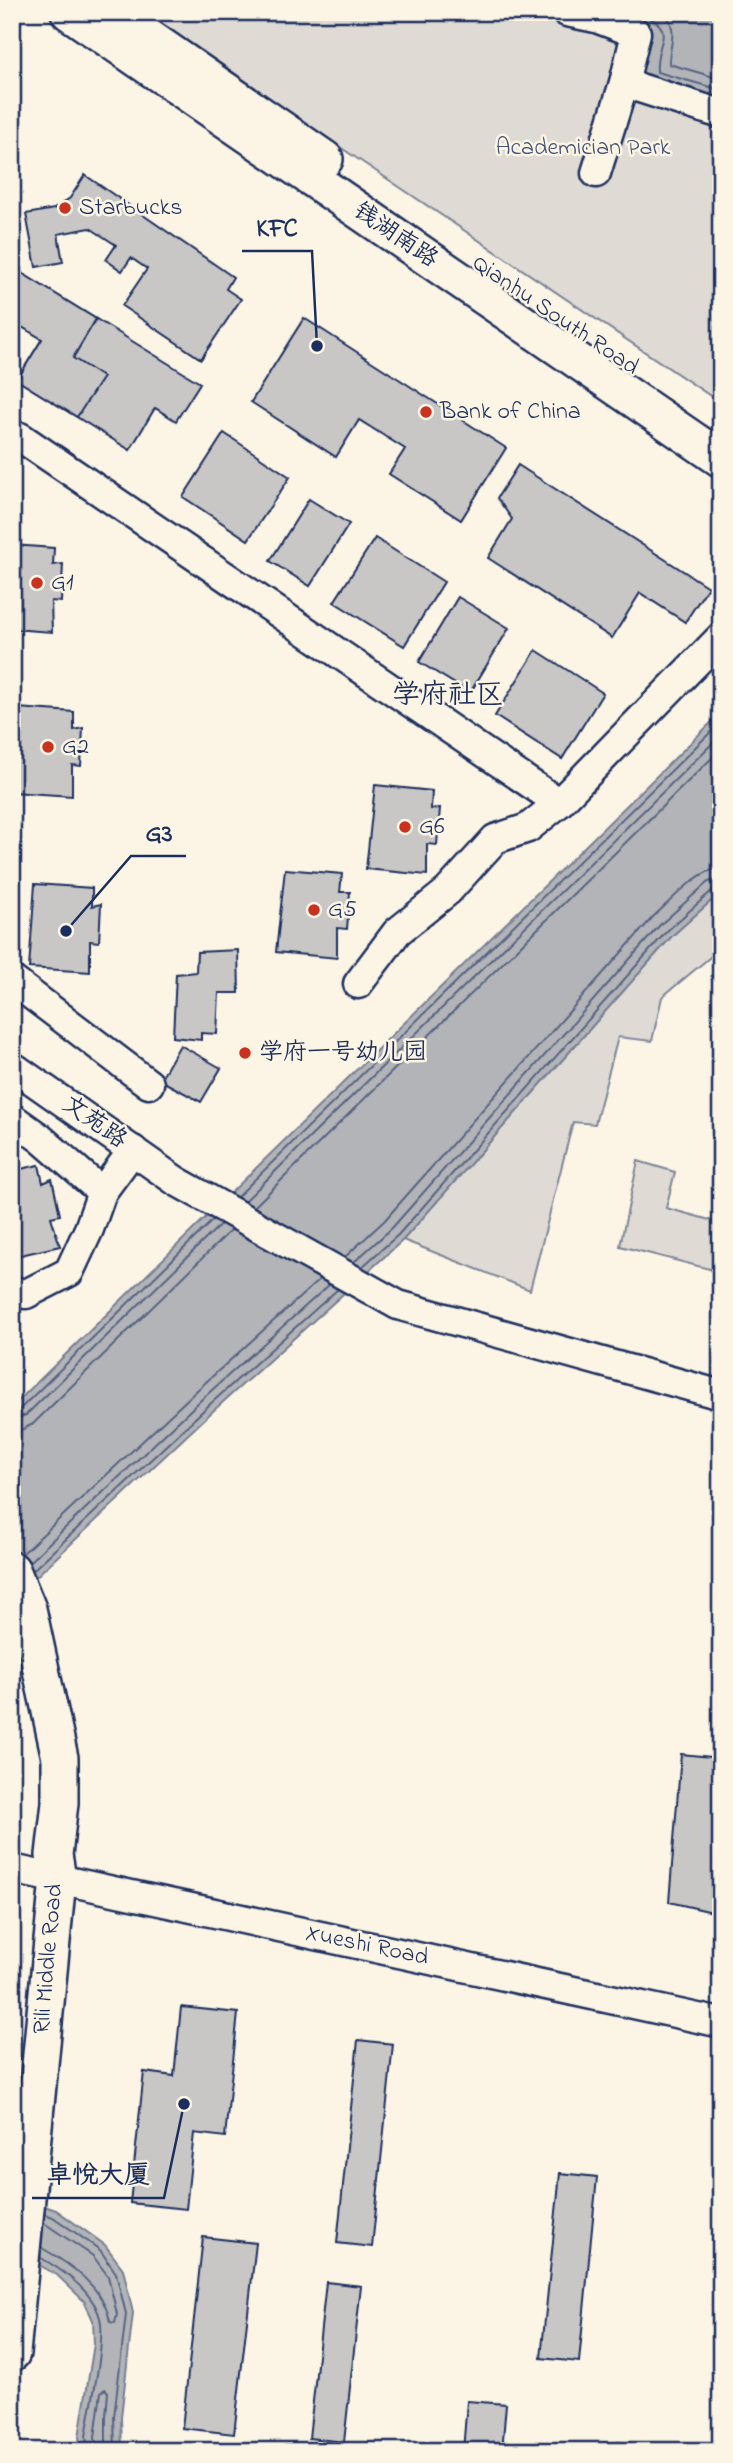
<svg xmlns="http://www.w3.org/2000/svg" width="733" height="2463" viewBox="0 0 733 2463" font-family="'Indie Flower','LXGW WenKai TC',sans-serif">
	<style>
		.green { fill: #dfdbd4; stroke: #7d8599; stroke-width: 2 }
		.water { fill: #b2b4b8; stroke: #767f94; stroke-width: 2 }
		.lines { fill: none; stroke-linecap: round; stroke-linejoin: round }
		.shore { stroke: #576482; stroke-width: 2 }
		.building { fill: #c8c7c6; stroke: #1b2f5e; stroke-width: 2 }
		.minor-casing { stroke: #1b2f5e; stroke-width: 33 }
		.major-casing { stroke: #1b2f5e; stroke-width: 40 }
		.minor { stroke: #fcf5e5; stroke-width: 28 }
		.major { stroke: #fcf5e5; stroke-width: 35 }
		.poi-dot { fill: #c8321e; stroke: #fcf5e5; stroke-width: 2.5 }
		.labels { text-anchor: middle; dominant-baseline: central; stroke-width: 5; stroke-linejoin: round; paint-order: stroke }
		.park-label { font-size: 24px; fill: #425176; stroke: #fcf5e5 }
		.poi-label { font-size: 24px; fill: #1b2f5e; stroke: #fcf5e5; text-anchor: start }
		.street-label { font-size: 24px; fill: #1b2f5e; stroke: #fcf5e5 }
		.quarter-label { font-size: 28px; fill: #1b2f5e; stroke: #fcf5e5 }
		.leader { fill: none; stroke: #1b2f5e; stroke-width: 2.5 }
		.callout-dot { fill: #1b2f5e; stroke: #fcf5e5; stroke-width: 2.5 }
		.callout-label { font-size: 26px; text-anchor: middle; font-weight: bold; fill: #1b2f5e; stroke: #fcf5e5; stroke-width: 5; stroke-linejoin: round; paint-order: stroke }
	</style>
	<rect width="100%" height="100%" fill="#fcf5e5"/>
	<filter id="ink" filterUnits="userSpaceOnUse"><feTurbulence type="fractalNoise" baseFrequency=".0143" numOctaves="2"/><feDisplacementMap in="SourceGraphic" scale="14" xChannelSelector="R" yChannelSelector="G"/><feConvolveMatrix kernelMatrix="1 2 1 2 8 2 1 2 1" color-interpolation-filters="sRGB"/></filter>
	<g filter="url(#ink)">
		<g class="green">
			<polygon points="140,12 721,12 721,403 215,63"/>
			<polygon points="721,892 721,948 662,997 652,1041 618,1037 595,1124 573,1122 530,1290 403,1240 672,936"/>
			<polygon points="638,1161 675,1172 666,1208 721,1223 721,1272 620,1246"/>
		</g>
		<g class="water">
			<polygon points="593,12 721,13 721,107 637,83 647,33"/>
			<polygon points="721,713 721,892 672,936 403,1240 213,1411 12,1599 12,1407"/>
			<polygon points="12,2195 56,2210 105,2245 123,2269 133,2313 121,2417 122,2451 81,2451 79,2437 94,2344 93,2320 84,2301 57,2275 12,2250"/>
		</g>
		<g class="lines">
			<g class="shore">
				<path d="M637,12C682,30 654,39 657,72L721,90"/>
				<path d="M663,12C680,29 669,44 669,64L721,79"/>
				<polyline points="237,1197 721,722"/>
				<polyline points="245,1201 721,735"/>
				<polyline points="254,1207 721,749"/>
				<path d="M345,1257L384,1221L653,917C670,902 698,869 721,868"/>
				<polyline points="354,1262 392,1228 660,925 708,882 721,879"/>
				<polyline points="362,1267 398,1235 667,931 714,889 721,887"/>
				<polyline points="12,1411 20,1409 213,1220"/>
				<polyline points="12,1420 26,1415 221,1224"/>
				<polyline points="12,1431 23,1429 33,1424 231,1230"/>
				<polyline points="22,1554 195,1392 320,1279"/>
				<polyline points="29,1562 202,1399 329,1285"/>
				<polyline points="33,1570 208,1406 338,1289"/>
				<polyline points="45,2214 53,2217 100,2250 116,2273 126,2314 114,2417 115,2451"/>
				<path d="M42,2248C70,2264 104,2287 110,2322L115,2323L117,2314L108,2276L93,2256L44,2223"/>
				<path d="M41,2258C64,2271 93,2291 100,2318C106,2342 90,2409 86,2437L88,2451"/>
				<polyline points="96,2451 95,2437 101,2392 105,2389 108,2392 106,2416 106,2451"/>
			</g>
		</g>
		<g class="building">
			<polygon points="85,175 233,277 226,289 241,299 201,359 122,306 147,269 131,258 122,271 106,260 116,245 90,228 58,234 63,262 36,267 26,214 54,209 70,198"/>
			<polygon points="12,267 200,383 176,421 155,408 130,450 17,380 42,339 12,321"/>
			<polygon points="12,267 96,319 73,358 103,377 77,417 17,380 42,339 12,321"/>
			<polygon points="304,318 506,448 461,520 389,474 405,449 359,420 336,457 251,402"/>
			<polygon points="224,433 290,477 248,540 183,497"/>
			<polygon points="518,465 708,587 685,622 640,593 612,638 488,558 512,519 497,498"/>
			<polygon points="309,499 349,524 310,586 270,561"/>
			<polygon points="375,538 444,582 404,646 334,602"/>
			<polygon points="12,545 54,548 53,565 63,564 61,602 51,601 52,632 12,629"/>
			<polygon points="458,597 509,628 470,693 419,662"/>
			<polygon points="536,650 603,693 562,759 495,716"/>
			<polygon points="17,708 74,712 74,730 83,728 81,766 72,765 72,796 12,792"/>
			<polygon points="375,785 432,791 431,809 440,808 437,845 427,844 427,875 366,869"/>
			<polygon points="285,869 342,874 340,892 350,892 347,929 337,928 337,958 276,952"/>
			<polygon points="35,884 92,888 92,906 101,904 99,942 90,941 90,972 29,968"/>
			<polygon points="238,950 239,993 219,993 217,1034 201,1033 201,1040 173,1037 176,974 196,972 197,952"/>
			<polygon points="180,1045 221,1068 201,1102 160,1080"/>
			<polygon points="39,1165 43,1183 52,1179 60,1215 51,1217 60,1246 12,1257 12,1171"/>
			<polygon points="681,1754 721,1758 721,1901 717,1913 669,1902"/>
			<polygon points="181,2007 238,2013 225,2137 194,2133 186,2209 130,2203 144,2072 174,2076"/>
			<polygon points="358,2040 393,2044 372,2247 337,2243"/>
			<polygon points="560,2173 597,2177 579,2362 541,2358"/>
			<polygon points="203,2237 256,2243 234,2434 182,2428"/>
			<polygon points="326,2282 361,2286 344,2442 309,2438"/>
			<polygon points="467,2401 506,2404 502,2451 463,2451"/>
			<polygon points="617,2442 658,2446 657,2451 616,2451"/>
		</g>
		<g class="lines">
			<defs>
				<g id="minor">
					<polyline points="567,12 596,18 636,33 624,83 596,173"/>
					<polyline points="624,83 721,114"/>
					<polyline points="12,439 20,437 559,803 721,637"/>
					<polyline points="12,980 149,1084"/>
					<polyline points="358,984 397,932 448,891 495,839 528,828 559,803"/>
					<polyline points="12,1066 176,1181 398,1305 721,1395"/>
					<polyline points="12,1118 40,1138 102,1192"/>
					<polyline points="12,1291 26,1294 69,1272 89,1229 102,1192 133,1150"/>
					<polyline points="12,1869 721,2023"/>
					<polyline points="12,2139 13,2139"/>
				</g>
				<g id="major">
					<polyline points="69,12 721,459"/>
					<polyline points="112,12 325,159"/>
					<polyline points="12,1570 28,1609 60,1758 60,1803 54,1855 58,1879 12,2353"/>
				</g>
			</defs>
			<use href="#minor" class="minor-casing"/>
			<use href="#major" class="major-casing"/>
			<use href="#minor" class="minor"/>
			<use href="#major" class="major"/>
		</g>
	</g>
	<g class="poi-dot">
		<circle cx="65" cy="208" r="7"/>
		<circle cx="426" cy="412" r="7"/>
		<circle cx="37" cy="583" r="7"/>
		<circle cx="48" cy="747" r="7"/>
		<circle cx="405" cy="827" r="7"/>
		<circle cx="314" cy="910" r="7"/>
		<circle cx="245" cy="1053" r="7"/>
	</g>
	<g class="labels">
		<g class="park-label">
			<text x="583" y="148">Academician Park</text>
		</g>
		<g class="poi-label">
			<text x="79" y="208">Starbucks</text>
			<text x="440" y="412">Bank of China</text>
			<text x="51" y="583">G1</text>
			<text x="62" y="747">G2</text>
			<text x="419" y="827">G6</text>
			<text x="328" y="910">G5</text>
			<text x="259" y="1053">学府一号幼儿园</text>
		</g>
		<g class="street-label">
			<text transform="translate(395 236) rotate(34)">钱湖南路</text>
			<text transform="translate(555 316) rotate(34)">Qianhu South Road</text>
			<text transform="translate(94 1123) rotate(35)">文苑路</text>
			<text transform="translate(367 1946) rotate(12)">Xueshi Road</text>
			<text transform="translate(49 1959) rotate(-85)">Rili Middle Road</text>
		</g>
		<g class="quarter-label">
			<text x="448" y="696">学府社区</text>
		</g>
	</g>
	<path class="leader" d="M317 346L312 251H242M66 931L131 856H186M184 2104L164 2198H32"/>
	<g class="callout-dot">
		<circle cx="317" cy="346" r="7"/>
		<circle cx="66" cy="931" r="7"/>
		<circle cx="184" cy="2104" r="7"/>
	</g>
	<g class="callout-label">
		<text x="277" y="236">KFC</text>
		<text x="159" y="841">G3</text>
		<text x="98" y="2183">卓悦大厦</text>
	</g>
	<rect width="733" height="2463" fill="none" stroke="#fcf5e5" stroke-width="42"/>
	<rect x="21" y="21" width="691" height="2421" fill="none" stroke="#1b2f5e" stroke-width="2.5" filter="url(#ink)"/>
</svg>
